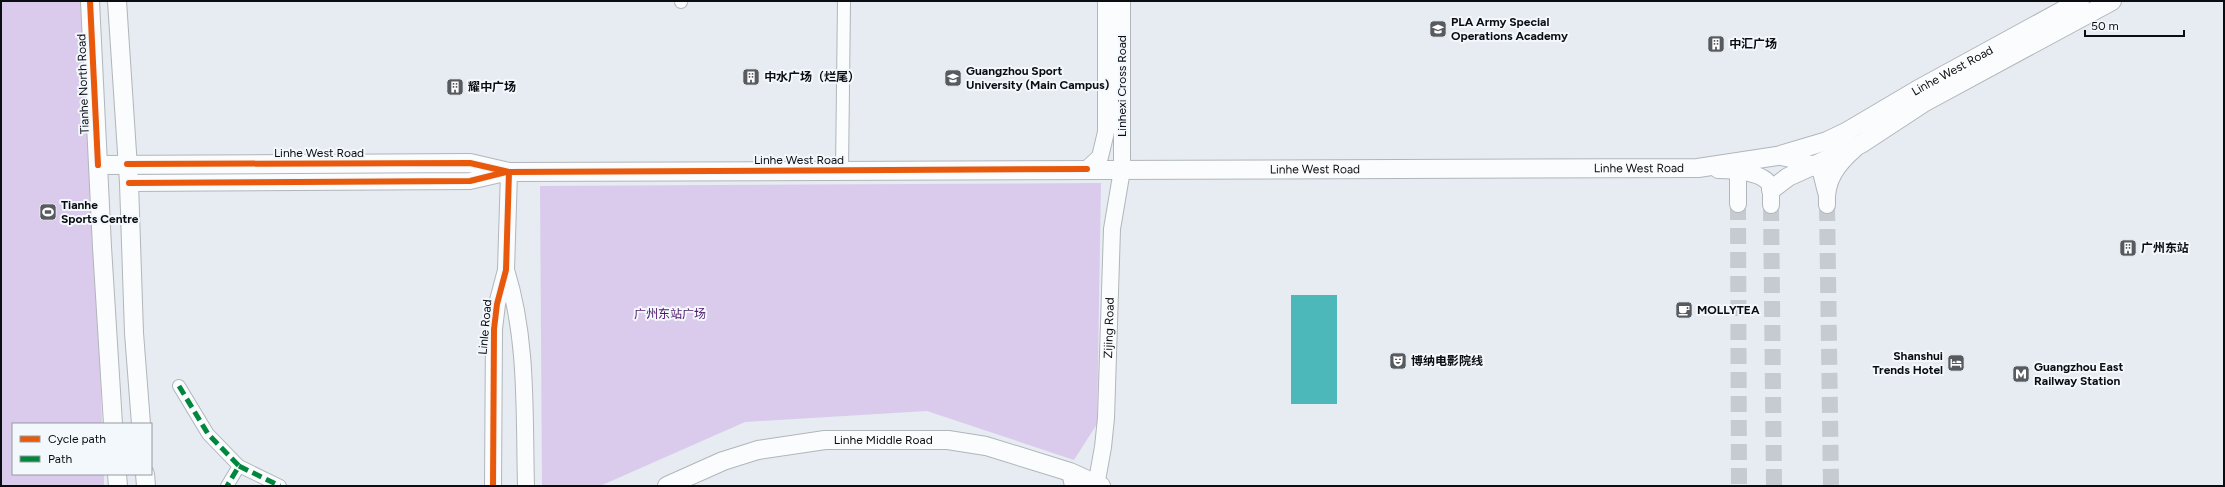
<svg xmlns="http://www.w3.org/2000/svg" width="2225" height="487" viewBox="0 0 2225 487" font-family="Figtree,'Noto Sans SC',sans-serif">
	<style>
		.green { fill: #dacbec }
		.water { fill: #4cb8ba }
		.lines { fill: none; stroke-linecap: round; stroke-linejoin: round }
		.secondary-tunnel { stroke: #c5cbd0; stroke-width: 16; stroke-dasharray: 16 8; stroke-linecap: butt }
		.street-casing { stroke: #b1b6ba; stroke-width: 14 }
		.secondary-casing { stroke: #b1b6ba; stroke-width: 18 }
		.primary-casing { stroke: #b1b6ba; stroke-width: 20 }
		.street { stroke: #fbfcfd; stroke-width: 12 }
		.secondary { stroke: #fbfcfd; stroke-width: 16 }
		.primary { stroke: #fbfcfd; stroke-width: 18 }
		.quiet { stroke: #00873e; stroke-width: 5; stroke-dasharray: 10 5; stroke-linecap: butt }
		.cycleway-casing { stroke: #f3f8fd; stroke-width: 8 }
		.cycleway { stroke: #e8590c; stroke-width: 6 }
		.labels { text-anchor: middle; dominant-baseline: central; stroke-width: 4; stroke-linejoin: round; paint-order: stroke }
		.poi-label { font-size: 12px; font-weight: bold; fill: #0a0d11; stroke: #f3f8fd; text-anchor: start }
		.street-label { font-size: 12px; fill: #0a0d11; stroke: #f3f8fd }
		.park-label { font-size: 12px; fill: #4c1669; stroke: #f3f8fd }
	</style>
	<rect width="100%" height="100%" fill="#e6ecf2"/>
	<g class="green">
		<polygon points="1,1 88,1 102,424 13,424 13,474 104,474 104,486 1,486"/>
		<polygon points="1101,183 1097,424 1074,460 927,411 745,422 600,486 542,486 540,186"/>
	</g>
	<rect class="water" x="1291" y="295" width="46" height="109"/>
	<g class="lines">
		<g class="secondary-tunnel">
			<polyline points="1738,204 1739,486"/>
			<polyline points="1771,205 1774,486"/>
			<polyline points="1827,205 1831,486"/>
		</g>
		<defs>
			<g id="street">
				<polyline points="681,2 681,1"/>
				<polyline points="842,171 844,1"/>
				<polyline points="179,386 208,434 239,466 227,486"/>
				<polyline points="239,466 280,486"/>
			</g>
			<g id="secondary">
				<polyline points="1777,156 1812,164 1821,172 1826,192"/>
				<polyline points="1087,169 1100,157 1106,132 1106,1"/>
				<path d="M1718,170C1730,170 1770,171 1771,190C1771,195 1771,200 1771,205"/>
				<polyline points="1738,171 1738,204"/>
				<polyline points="129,183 470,181 509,172 506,270 497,304 494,329 493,486"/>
				<path d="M1827,205C1825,180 1838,164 1855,149"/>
				<path d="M506,270C528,340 524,413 526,486"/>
				<polyline points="1070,472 1073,486"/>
				<path id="s1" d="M1096,486L1103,447L1106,418L1112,229L1122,170V1"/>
			</g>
			<g id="primary">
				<polyline points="90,1 102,247 113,424"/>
				<polyline points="117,1 129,183 134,333 141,424"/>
				<path id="s2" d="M98,165L470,163L509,172L1698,168L1777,156L1827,141L1846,132L1917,90L2080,1"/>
				<polyline points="1771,190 1788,177 1861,144 1925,102 2112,1"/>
				<polyline points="117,474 118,486"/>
				<polyline points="145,474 146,486"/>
				<path id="s3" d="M667,486L723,461L758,450L825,440H948L986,446L1070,472L1101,486"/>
			</g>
		</defs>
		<use href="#street" class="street-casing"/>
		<use href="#secondary" class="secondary-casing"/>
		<use href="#primary" class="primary-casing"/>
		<use href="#street" class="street"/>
		<use href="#secondary" class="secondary"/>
		<use href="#primary" class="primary"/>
		<g class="quiet">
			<polyline points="179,386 208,434 239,466 227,486"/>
			<polyline points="239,466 280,486"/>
		</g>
		<defs>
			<g id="cycleway">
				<polyline points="90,1 98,165"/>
				<polyline points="127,164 470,163 509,172 1087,169"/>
				<polyline points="129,183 470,181 506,172"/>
				<polyline points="493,486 494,329 497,304 506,270 509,172"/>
			</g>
		</defs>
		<use href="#cycleway" class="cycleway-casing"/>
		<use href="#cycleway" class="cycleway"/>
	</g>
	<defs>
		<symbol id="university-square" viewBox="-11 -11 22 22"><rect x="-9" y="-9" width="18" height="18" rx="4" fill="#575b60" stroke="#f3f8fd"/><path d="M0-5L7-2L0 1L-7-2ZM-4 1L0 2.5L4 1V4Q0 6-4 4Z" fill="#fff"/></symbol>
		<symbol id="building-square" viewBox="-11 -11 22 22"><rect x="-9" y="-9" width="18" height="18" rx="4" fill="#575b60" stroke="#f3f8fd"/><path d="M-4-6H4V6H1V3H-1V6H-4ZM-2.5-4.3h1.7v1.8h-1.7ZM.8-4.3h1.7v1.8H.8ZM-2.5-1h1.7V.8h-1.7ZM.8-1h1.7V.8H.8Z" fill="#fff"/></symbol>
		<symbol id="stadium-square" viewBox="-11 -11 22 22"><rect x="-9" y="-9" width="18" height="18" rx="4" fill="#575b60" stroke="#f3f8fd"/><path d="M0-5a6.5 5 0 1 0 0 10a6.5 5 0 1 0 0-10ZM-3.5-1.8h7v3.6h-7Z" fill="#fff"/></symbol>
		<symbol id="cafe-square" viewBox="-11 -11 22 22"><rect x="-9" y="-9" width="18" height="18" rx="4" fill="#575b60" stroke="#f3f8fd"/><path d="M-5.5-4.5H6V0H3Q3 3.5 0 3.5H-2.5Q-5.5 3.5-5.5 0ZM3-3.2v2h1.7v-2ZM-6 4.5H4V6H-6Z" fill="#fff"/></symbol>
		<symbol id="theatre-square" viewBox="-11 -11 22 22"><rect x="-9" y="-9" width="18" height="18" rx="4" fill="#575b60" stroke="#f3f8fd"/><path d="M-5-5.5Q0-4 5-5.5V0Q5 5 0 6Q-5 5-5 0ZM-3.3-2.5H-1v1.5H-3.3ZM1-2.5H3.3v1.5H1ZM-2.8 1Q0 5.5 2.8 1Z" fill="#fff"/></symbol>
		<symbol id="hotel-square" viewBox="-11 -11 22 22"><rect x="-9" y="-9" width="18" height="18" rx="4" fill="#575b60" stroke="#f3f8fd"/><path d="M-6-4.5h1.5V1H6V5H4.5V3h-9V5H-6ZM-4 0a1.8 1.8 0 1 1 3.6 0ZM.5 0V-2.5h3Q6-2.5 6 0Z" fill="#fff"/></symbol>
		<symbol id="metro-square" viewBox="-11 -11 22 22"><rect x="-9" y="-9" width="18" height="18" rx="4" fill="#575b60" stroke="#f3f8fd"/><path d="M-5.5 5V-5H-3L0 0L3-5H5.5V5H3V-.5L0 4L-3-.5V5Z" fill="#fff"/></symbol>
	</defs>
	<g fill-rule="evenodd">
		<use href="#university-square" x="1428" y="19" width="20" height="20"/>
		<use href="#building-square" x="1706" y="34" width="20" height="20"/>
		<use href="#building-square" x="741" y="67" width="20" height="20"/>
		<use href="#university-square" x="943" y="68" width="20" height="20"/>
		<use href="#building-square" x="445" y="77" width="20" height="20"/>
		<use href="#stadium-square" x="38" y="202" width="20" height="20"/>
		<use href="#building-square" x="2118" y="238" width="20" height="20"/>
		<use href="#cafe-square" x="1674" y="300" width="20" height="20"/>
		<use href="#theatre-square" x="1388" y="351" width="20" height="20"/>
		<use href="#hotel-square" x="1946" y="353" width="20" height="20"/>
		<use href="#metro-square" x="2011" y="364" width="20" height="20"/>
	</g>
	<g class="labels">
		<g class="poi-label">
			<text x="1451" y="22">PLA Army Special<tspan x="1451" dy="14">Operations Academy</tspan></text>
			<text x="1729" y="44">中汇广场</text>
			<text x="966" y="71">Guangzhou Sport<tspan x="966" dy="14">University (Main Campus)</tspan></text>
			<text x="764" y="77">中水广场（烂尾）</text>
			<text x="468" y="87">耀中广场</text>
			<text x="61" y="205">Tianhe<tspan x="61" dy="14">Sports Centre</tspan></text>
			<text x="2141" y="248">广州东站</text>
			<text x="1697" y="310">MOLLYTEA</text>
			<text x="1943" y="356" text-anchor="end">Shanshui<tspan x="1943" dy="14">Trends Hotel</tspan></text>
			<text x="1411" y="361">博纳电影院线</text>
			<text x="2034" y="367">Guangzhou East<tspan x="2034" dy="14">Railway Station</tspan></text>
		</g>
		<g class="street-label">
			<text stroke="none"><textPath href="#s2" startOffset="1877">Linhe West Road</textPath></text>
			<text transform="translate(83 84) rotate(-92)">Tianhe North Road</text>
			<text transform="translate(1122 86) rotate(-90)">Linhexi Cross Road</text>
			<text x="319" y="153">Linhe West Road</text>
			<text x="799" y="160">Linhe West Road</text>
			<text stroke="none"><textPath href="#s2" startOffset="1542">Linhe West Road</textPath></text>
			<text stroke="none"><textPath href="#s2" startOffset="1218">Linhe West Road</textPath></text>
			<text transform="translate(485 327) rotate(-85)">Linle Road</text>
			<text stroke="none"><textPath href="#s1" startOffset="159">Zijing Road</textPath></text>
			<text stroke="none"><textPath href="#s3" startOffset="224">Linhe Middle Road</textPath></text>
		</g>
		<g class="park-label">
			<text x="670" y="314">广州东站广场</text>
		</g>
	</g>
	<rect width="2225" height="487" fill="none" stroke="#0a0d11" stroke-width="4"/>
	<rect x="12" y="423" width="140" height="52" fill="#f3f8fd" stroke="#969a9f"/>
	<rect x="20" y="436" width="20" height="6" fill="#e8590c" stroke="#969a9f"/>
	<text x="48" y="443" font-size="12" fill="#0a0d11">Cycle path</text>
	<rect x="20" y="456" width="20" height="6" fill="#00873e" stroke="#969a9f"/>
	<text x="48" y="463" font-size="12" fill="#0a0d11">Path</text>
	<path d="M2085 30v6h99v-6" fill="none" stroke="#0a0d11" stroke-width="2"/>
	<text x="2091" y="30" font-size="12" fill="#0a0d11" stroke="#f3f8fd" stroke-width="3" paint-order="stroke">50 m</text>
</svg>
